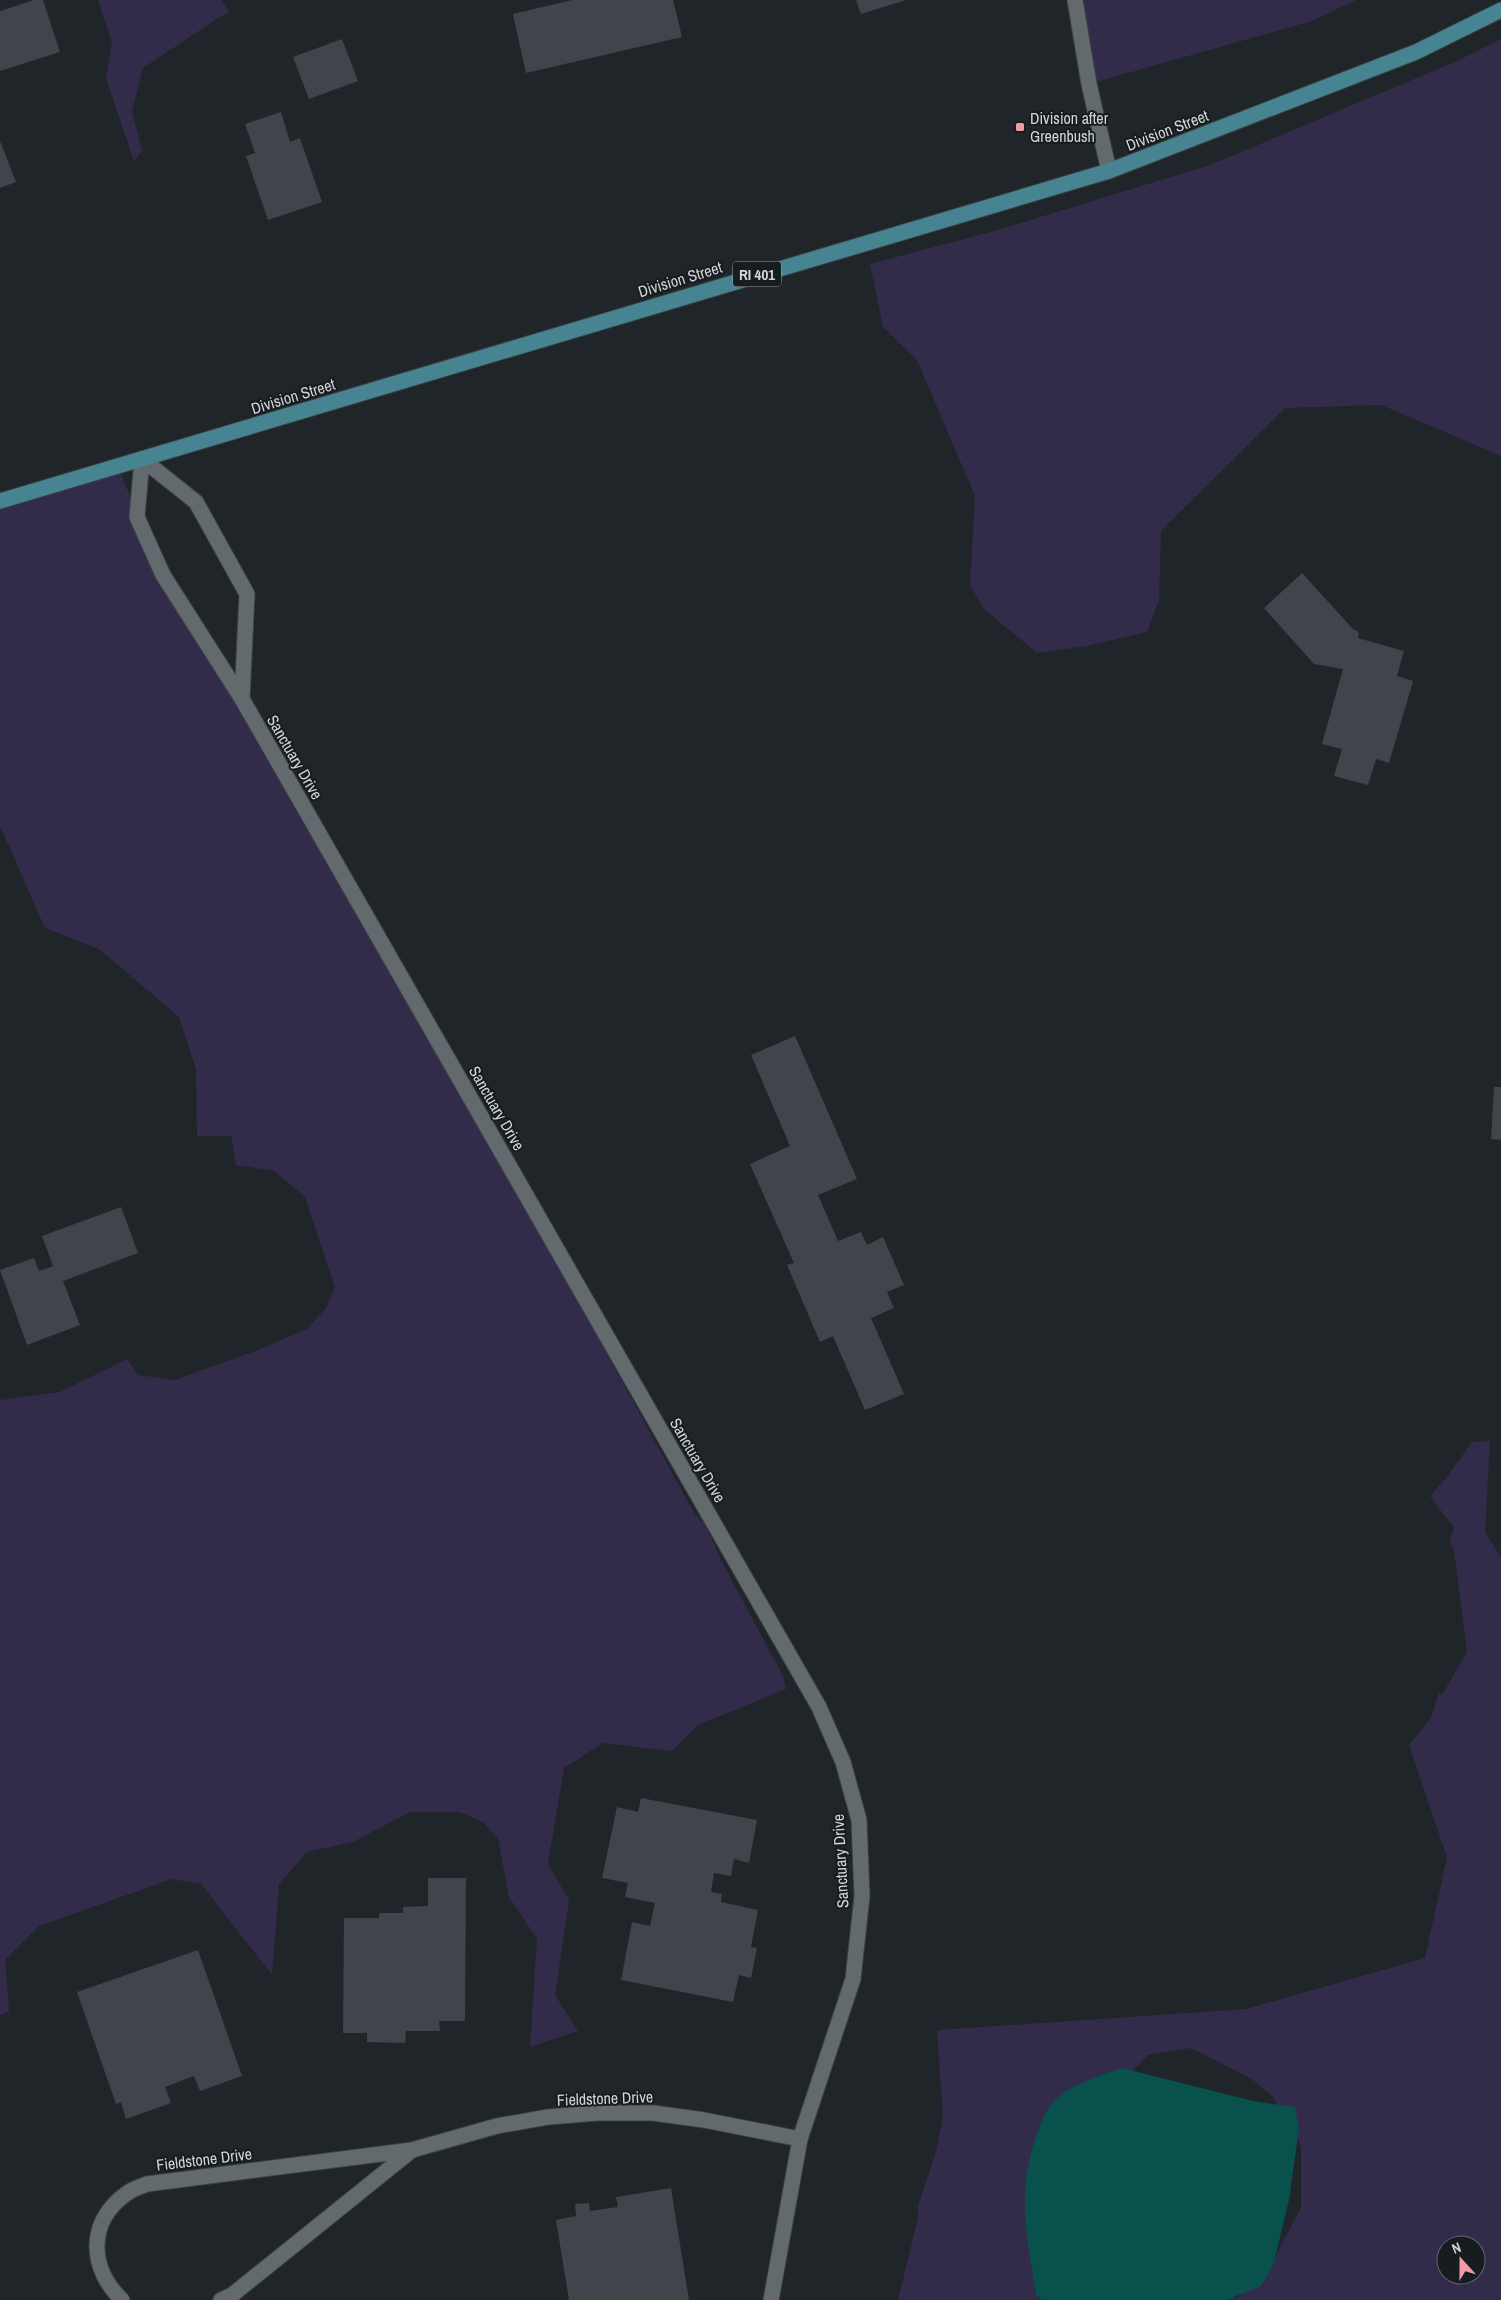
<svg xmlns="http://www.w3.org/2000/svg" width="1501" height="2300" viewBox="0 0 1501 2300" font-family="'Archivo Narrow',sans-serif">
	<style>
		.green { fill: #322c4a; fill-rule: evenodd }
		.water { fill: #08514c }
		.building { fill: #41444a }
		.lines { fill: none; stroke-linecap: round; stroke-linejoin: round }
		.minor-casing { stroke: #3d4245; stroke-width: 17 }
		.major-casing { stroke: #3d4245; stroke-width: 17 }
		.minor { stroke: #636a6e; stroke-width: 15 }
		.major { stroke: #468492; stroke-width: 15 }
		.poi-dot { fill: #f39aa7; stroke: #161c1f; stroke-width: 2 }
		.labels { text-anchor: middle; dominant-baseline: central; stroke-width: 4; stroke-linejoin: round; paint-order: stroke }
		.shield { fill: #161c1f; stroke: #999ea0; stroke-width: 1 }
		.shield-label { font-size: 15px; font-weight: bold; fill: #d1d5d8 }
		.poi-label { font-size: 16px; fill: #d1d5d8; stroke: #161c1f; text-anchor: start }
		.street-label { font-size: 16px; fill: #d1d5d8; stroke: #161c1f }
	</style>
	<rect width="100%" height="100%" fill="#1f2529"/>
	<g class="green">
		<polygon points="98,0 221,0 229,11 143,68 132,112 142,151 134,161 106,78 112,42"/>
		<polygon points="1073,0 1356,0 1312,21 1089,84"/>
		<polygon points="1501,39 1501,456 1381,405 1285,408 1161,531 1159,600 1147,632 1087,646 1037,653 984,609 970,585 975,496 917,360 883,327 870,264 1005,228 1210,165 1457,61"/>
		<polygon points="117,464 165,583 388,953 693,1511 702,1522 704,1521 720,1558 783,1676 786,1689 698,1725 672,1751 603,1743 564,1768 548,1864 569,1900 555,1995 578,2031 530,2047 537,1939 509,1897 498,1839 483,1822 459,1812 410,1812 353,1842 307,1852 279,1884 272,1975 201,1884 172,1879 39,1926 5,1960 9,2011 0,2015 0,1400 60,1392 127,1359 138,1375 175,1380 258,1350 307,1329 326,1308 335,1287 305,1197 274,1171 236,1165 231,1136 197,1136 196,1069 179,1017 99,949 45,928 0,826 0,494 4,491 18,491"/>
		<path d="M1490,1441L1485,1532L1501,1557V2300H1222L1238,2297L1267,2272L1301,2208V2145L1273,2097L1252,2079L1191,2048L1148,2055L1062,2143L1090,2300H898L918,2217V2206L936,2152L943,2117L937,2030L1246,2009L1425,1958L1447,1857L1409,1745L1430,1719L1439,1693L1442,1695L1467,1652L1454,1550L1449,1541L1454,1528L1430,1496L1446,1478L1472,1442ZM1446,2245H1476V2275H1446Z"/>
	</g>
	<path class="water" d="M1122,2068L1253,2101L1295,2107L1299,2129L1289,2200L1273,2266L1261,2286L1227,2300H1043L1036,2295C1027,2235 1016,2193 1037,2134C1043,2117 1048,2104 1063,2093C1081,2081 1102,2075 1122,2068Z"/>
	<g class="building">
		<polygon points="34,0 43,0 60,52 0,71 0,11"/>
		<polygon points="572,0 673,0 682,37 526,73 513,14"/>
		<polygon points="856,0 906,0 861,14"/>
		<polygon points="342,39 358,81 309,99 293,57"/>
		<polygon points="281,112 290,142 300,138 322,202 268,220 246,156 255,153 245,124"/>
		<polygon points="0,141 16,182 0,188"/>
		<polygon points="1302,573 1353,629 1359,632 1358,638 1404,651 1397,676 1413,681 1389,763 1376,759 1368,785 1334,776 1342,749 1322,744 1343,669 1314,664 1264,608"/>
		<polygon points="795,1036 857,1179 818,1195 838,1241 861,1232 867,1245 883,1237 904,1285 887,1292 894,1308 871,1318 904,1394 865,1410 833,1336 820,1342 787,1265 794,1263 750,1164 790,1146 751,1055"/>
		<polygon points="1494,1087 1501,1087 1501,1140 1491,1139"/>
		<polygon points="121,1207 138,1253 63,1281 80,1325 27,1345 0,1270 34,1258 39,1271 53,1266 42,1236"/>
		<polygon points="641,1798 757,1820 749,1863 734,1859 731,1876 714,1873 711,1892 722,1894 721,1902 758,1910 751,1947 757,1948 751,1978 739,1975 733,2002 621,1980 632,1922 650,1926 655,1903 625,1897 628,1883 602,1878 617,1807 638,1812"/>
		<polygon points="428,1878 466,1878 465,2021 439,2021 440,2031 406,2031 405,2043 367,2042 367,2033 343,2033 344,1918 379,1918 379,1913 403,1913 403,1907 428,1906"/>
		<polygon points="198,1950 242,2076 200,2091 194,2076 165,2087 171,2103 126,2119 121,2102 116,2104 77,1992"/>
		<polygon points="671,2188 689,2300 569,2300 556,2220 576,2216 575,2204 589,2203 590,2211 618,2207 616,2197"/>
	</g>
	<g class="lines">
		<defs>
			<g id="minor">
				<polyline points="1075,0 1089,84 1109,171"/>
				<polyline points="142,459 137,517 163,575 242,699 819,1707 843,1762 859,1820 862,1896 853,1979 800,2139 771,2300"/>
				<polyline points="142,459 196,502 247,594 242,699"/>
				<path d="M122,2300C89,2268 87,2222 126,2194C132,2189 140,2187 147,2184L412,2150L497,2126L548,2117L597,2113H653L704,2120L800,2139"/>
				<polyline points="221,2300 232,2295 411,2151"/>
			</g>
			<polyline id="major" points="0,501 1109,171 1416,52 1501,10"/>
		</defs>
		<use href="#minor" class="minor-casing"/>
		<use href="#major" class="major-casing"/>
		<use href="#minor" class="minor"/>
		<use href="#major" class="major"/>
	</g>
	<rect class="poi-dot" x="1015" y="122" width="10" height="10" rx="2.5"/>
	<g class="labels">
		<rect class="shield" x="733" y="261.5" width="48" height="25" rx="4"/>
		<g class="shield-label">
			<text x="757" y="274">RI 401</text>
		</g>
		<g class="poi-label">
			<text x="1030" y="118">Division after<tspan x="1030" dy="18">Greenbush</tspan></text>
		</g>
		<g class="street-label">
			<text transform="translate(1167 130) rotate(-21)">Division Street</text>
			<text transform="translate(680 279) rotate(-17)">Division Street</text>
			<text transform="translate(293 396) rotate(-17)">Division Street</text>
			<text transform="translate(295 757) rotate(60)">Sanctuary Drive</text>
			<text transform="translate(497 1108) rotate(60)">Sanctuary Drive</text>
			<text transform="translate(698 1460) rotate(60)">Sanctuary Drive</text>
			<text transform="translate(840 1861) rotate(-93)">Sanctuary Drive</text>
			<text transform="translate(605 2098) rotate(-2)">Fieldstone Drive</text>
			<text transform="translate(204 2159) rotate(-7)">Fieldstone Drive</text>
		</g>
	</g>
	<g transform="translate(1461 2260) rotate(339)"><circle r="24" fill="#161c1f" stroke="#616669"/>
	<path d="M0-4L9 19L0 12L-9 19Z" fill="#f39aa7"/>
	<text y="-8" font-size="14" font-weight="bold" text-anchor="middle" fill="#d1d5d8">N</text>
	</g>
</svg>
